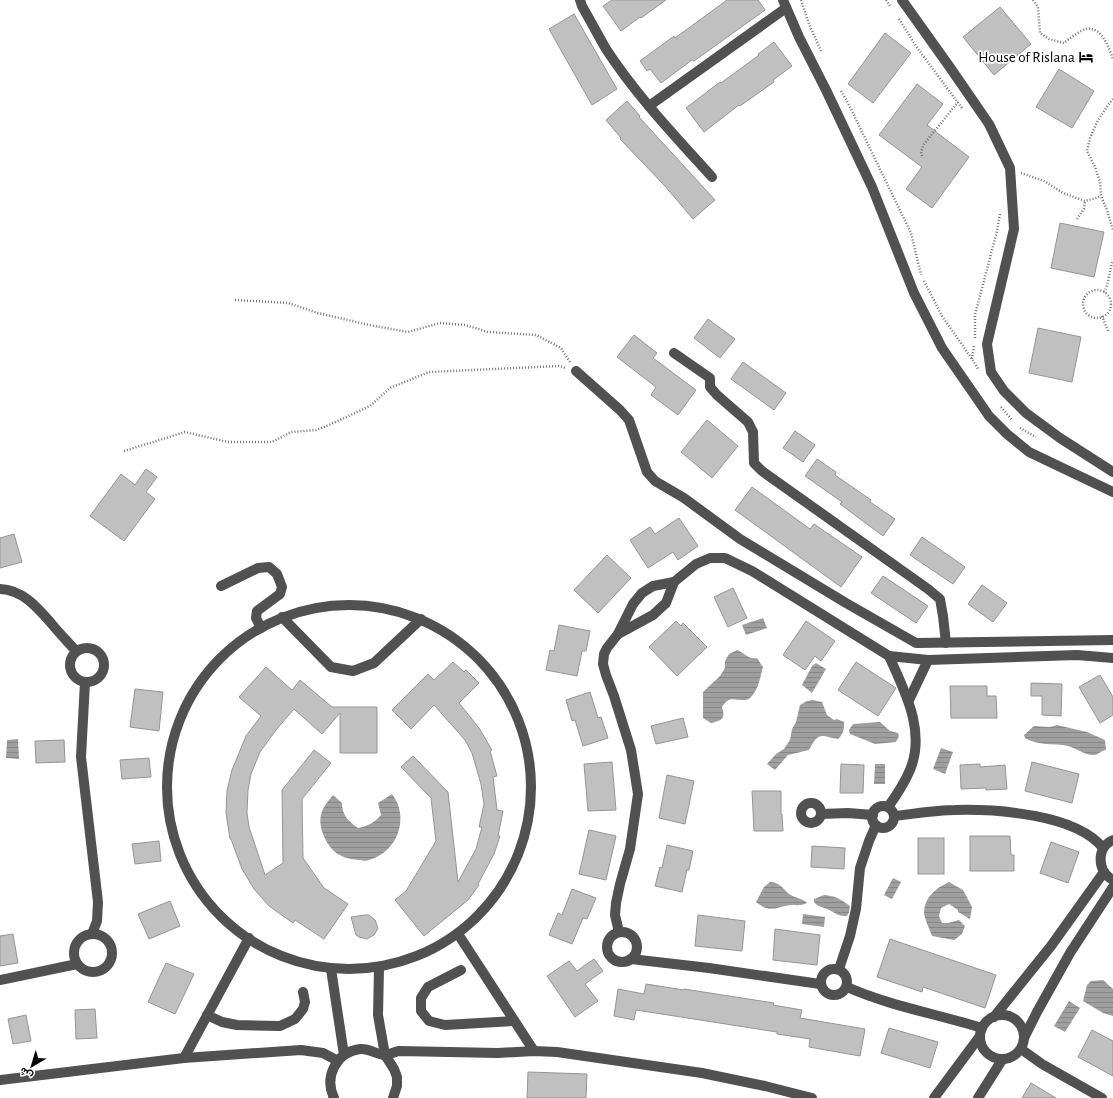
<svg xmlns="http://www.w3.org/2000/svg" width="1113" height="1098" viewBox="0 0 1113 1098" font-family="'Alegreya Sans',Vazirmatn,sans-serif">
	<style>
		.water { fill: url(#water-rules) }
		.building { fill: #c0c0c0; stroke: #959595 }
		.lines { fill: none; stroke-linecap: round; stroke-linejoin: round }
		.path { stroke: #737373; stroke-width: 2.5; stroke-dasharray: 1 2; stroke-linecap: butt }
		.minor { stroke: #515151; stroke-width: 10 }
		.labels { text-anchor: middle; dominant-baseline: central; stroke-width: 3.5; stroke-linejoin: round; paint-order: stroke }
		.poi-label { font-size: 15px; fill: #000; stroke: #fff; text-anchor: end }
	</style>
	<defs>
		<pattern id="water-rules" width="6" height="5" patternUnits="userSpaceOnUse"><rect width="6" height="5" fill="#9f9f9f"/><path d="M0 2.5h6" fill="none" stroke="#878787"/></pattern>
	</defs>
	<rect width="100%" height="100%" fill="#fff"/>
	<g class="water">
		<polygon points="763,618 767,628 746,635 742,625"/>
		<path d="M737,650C745,653 749,660 757,658L763,667C760,677 759,689 751,697C742,706 731,691 722,707C726,719 721,721 711,723L703,718V692L720,676L725,668V661L729,654Z"/>
		<polygon points="816,663 826,669 812,693 802,685 812,666"/>
		<path d="M813,700L822,702L827,715L834,720L837,719L844,722C844,730 844,733 838,739C820,736 819,731 809,750L788,755L775,770L767,764L776,754L784,749L790,740L792,729L796,722L800,705L807,701Z"/>
		<polygon points="880,722 890,731 898,733 899,736 896,742 875,744 850,734 849,730 853,724"/>
		<path d="M1057,725L1087,732L1105,740L1106,750C1102,750 1099,754 1095,755C1086,756 1076,748 1068,746C1054,743 1038,746 1025,738L1024,735L1034,726L1050,727Z"/>
		<polygon points="18,739 19,759 6,758 7,740"/>
		<polygon points="941,748 953,752 945,774 933,769"/>
		<polygon points="875,764 885,764 885,784 874,784"/>
		<path d="M392,794C410,817 398,852 369,860C367,861 363,861 360,860C341,859 330,852 323,834C317,816 322,808 333,795L342,803C342,815 348,821 358,828C368,826 374,823 381,815L378,803Z"/>
		<polygon points="893,878 901,882 892,899 884,895"/>
		<path d="M770,882C780,882 783,889 789,894C795,898 802,898 807,903C801,906 797,905 791,905C775,907 771,914 756,902L764,887Z"/>
		<path d="M949,882L963,890L972,907L970,919L958,912V910L949,904L941,908L939,916L942,923H948L959,920L965,926L962,934L954,940L932,936C930,930 924,918 924,912C925,897 936,888 949,882Z"/>
		<path d="M824,895C836,896 840,899 850,906L849,912L847,916C839,916 838,915 831,911C825,907 819,908 814,902V899Z"/>
		<polygon points="803,914 825,917 824,927 802,924"/>
		<polygon points="1103,980 1113,989 1113,1016 1103,1013 1083,1001 1087,985 1091,981"/>
		<polygon points="1069,1001 1080,1008 1065,1032 1054,1026"/>
	</g>
	<g class="building">
		<polygon points="612,0 666,0 641,18 640,17 621,31 603,6"/>
		<polygon points="727,0 758,0 765,10 694,61 692,60 661,83 650,69 647,71 640,61 674,36 675,38"/>
		<polygon points="1000,7 1031,44 994,75 963,37"/>
		<polygon points="574,14 617,89 592,105 549,29"/>
		<polygon points="885,33 911,53 873,103 848,84"/>
		<polygon points="774,42 792,66 773,80 774,82 740,106 739,105 704,132 686,108 720,82 721,83 759,55 758,54"/>
		<polygon points="1059,69 1094,91 1072,128 1036,107"/>
		<polygon points="917,84 943,104 927,125 969,157 932,208 906,189 922,167 879,135"/>
		<polygon points="627,101 640,116 639,117 715,200 693,219 665,186 620,139 621,138 606,120"/>
		<polygon points="1060,223 1104,232 1094,277 1051,268"/>
		<polygon points="708,319 735,339 720,358 694,338"/>
		<polygon points="1038,328 1081,337 1072,382 1029,373"/>
		<polygon points="634,335 657,353 653,358 696,390 678,415 651,395 656,387 617,357"/>
		<polygon points="743,362 786,393 774,410 731,379"/>
		<polygon points="707,420 738,446 712,478 681,452"/>
		<polygon points="795,431 815,445 803,462 783,448"/>
		<polygon points="817,459 836,472 835,475 871,500 870,502 895,519 883,536 840,504 842,502 805,476"/>
		<polygon points="146,469 157,477 146,492 155,499 124,541 90,516 121,474 135,485"/>
		<polygon points="752,487 810,529 814,524 862,557 841,587 735,510"/>
		<polygon points="679,518 698,546 678,560 673,552 648,568 630,540 650,527 655,534"/>
		<polygon points="14,534 22,562 0,568 0,538"/>
		<polygon points="922,537 965,567 953,584 910,555"/>
		<polygon points="607,555 631,578 598,613 574,590"/>
		<polygon points="883,576 928,606 916,623 871,593"/>
		<polygon points="982,585 1007,603 993,622 968,604"/>
		<polygon points="733,588 747,618 728,627 714,597"/>
		<polygon points="676,621 681,626 683,623 707,647 677,676 649,647"/>
		<polygon points="806,621 835,641 821,661 815,656 805,670 783,655"/>
		<polygon points="559,625 590,631 586,651 582,651 577,676 546,670 550,650 554,651"/>
		<polygon points="453,662 464,672 466,670 479,683 459,703 479,728 492,750 490,751 497,776 493,777 497,810 503,811 498,836 500,836 494,854 478,884 479,885 468,900 424,936 395,900 406,891 436,841 431,798 401,767 413,756 448,792 458,882 476,849 482,827 479,827 484,804 481,784 472,753 465,740 434,705 411,729 392,710 428,674 434,680"/>
		<polygon points="856,662 896,688 878,716 838,690"/>
		<polygon points="266,667 292,690 300,680 332,707 377,707 377,753 340,753 340,713 322,734 294,709 276,730 260,752 251,774 248,790 247,813 249,827 265,875 283,863 282,790 314,750 331,763 302,799 303,858 324,888 348,904 324,939 295,920 293,923 269,906 254,889 242,869 231,839 230,839 226,813 227,791 232,770 246,736 261,716 239,697"/>
		<polygon points="1100,675 1113,697 1113,715 1100,723 1079,687"/>
		<polygon points="1031,683 1062,684 1061,716 1042,715 1042,696 1031,696"/>
		<polygon points="950,686 987,686 987,696 996,696 997,718 951,718"/>
		<polygon points="135,689 163,692 159,731 130,727"/>
		<polygon points="590,692 598,718 601,717 608,738 583,746 575,720 572,721 566,700"/>
		<polygon points="683,718 688,737 656,744 651,726"/>
		<polygon points="64,740 65,762 36,763 35,741"/>
		<polygon points="149,758 151,777 122,779 120,760"/>
		<polygon points="612,762 616,810 588,811 584,764"/>
		<polygon points="1032,762 1079,774 1072,803 1025,791"/>
		<polygon points="841,764 864,765 863,793 840,793"/>
		<polygon points="980,764 980,767 1005,765 1007,789 986,790 986,788 961,789 960,765"/>
		<polygon points="667,775 694,781 685,824 659,818"/>
		<polygon points="752,791 781,791 781,814 782,814 783,831 754,831"/>
		<polygon points="589,830 616,836 606,880 579,874"/>
		<polygon points="970,836 1010,836 1011,855 1014,855 1014,871 970,871"/>
		<rect x="918" y="838" width="26" height="36"/>
		<polygon points="159,841 161,861 135,864 132,844"/>
		<polygon points="1051,842 1079,852 1068,883 1040,873"/>
		<polygon points="667,845 693,851 689,870 687,870 682,892 655,886 660,867 662,868"/>
		<polygon points="812,846 845,848 844,869 811,867"/>
		<polygon points="572,889 596,898 587,919 583,918 572,944 549,935 558,913 562,915"/>
		<polygon points="170,901 180,926 149,939 138,914"/>
		<polygon points="365,915 369,915 375,920 378,928 374,935 367,939 359,937 356,935 351,917"/>
		<polygon points="698,915 745,921 742,951 695,946"/>
		<polygon points="775,929 820,935 817,965 773,960"/>
		<polygon points="13,934 18,963 0,966 0,936"/>
		<polygon points="890,939 996,975 985,1008 923,987 922,992 877,977"/>
		<polygon points="594,959 603,971 585,984 598,1001 575,1017 547,976 569,961 577,971"/>
		<polygon points="166,963 194,974 175,1014 148,1002"/>
		<polygon points="646,984 684,990 684,989 774,1003 773,1005 802,1010 800,1018 865,1029 860,1056 809,1047 810,1039 777,1034 777,1032 636,1010 634,1020 614,1016 618,989 644,994"/>
		<polygon points="95,1009 97,1038 76,1039 75,1010"/>
		<polygon points="26,1015 31,1041 13,1044 8,1019"/>
		<polygon points="889,1028 938,1042 930,1068 881,1053"/>
		<polygon points="1092,1030 1113,1041 1113,1076 1078,1057"/>
		<polygon points="528,1072 587,1074 586,1098 527,1098"/>
		<polygon points="1031,1083 1056,1098 1022,1098"/>
	</g>
	<g class="lines">
		<g class="path">
			<polyline points="801,0 809,24 822,53"/>
			<polyline points="886,0 890,6"/>
			<path d="M1033,0L1038,7L1040,33L1049,39L1064,43C1069,39 1081,30 1086,29C1102,26 1109,48 1113,59"/>
			<polyline points="899,19 918,49 962,108"/>
			<polyline points="841,91 848,103 911,233 921,275"/>
			<polyline points="1113,99 1108,105 1097,122 1090,138 1087,151 1095,167 1100,182 1101,196 1107,210 1113,230"/>
			<polyline points="922,156 921,152 924,144 958,102"/>
			<polyline points="1021,173 1044,181 1063,193 1085,201 1096,198 1101,196"/>
			<polyline points="1077,219 1084,209 1085,201"/>
			<polyline points="924,281 942,316 972,359 978,369"/>
			<circle cx="1097" cy="304" r="14"/>
			<path d="M1104,292C1109,285 1109,270 1113,261"/>
			<polyline points="235,300 288,303 318,313 369,325 408,332 440,323 465,325 488,332 536,335 561,348 570,362"/>
			<polyline points="1102,316 1108,331"/>
			<polyline points="975,338 975,315 997,231 1000,214"/>
			<polyline points="972,359 974,345"/>
			<polyline points="1001,407 1012,420"/>
			<polyline points="1020,428 1036,437"/>
			<polyline points="124,451 185,432 228,442 272,442 291,432 316,430 329,425 370,406 390,388 429,372 559,366 566,368"/>
		</g>
		<g class="minor">
			<path d="M580,0L582,6C590,20 598,35 606,49C636,95 675,136 712,177"/>
			<polyline points="783,0 799,37 826,90 872,187 914,293 942,348 989,416 1007,434 1029,452 1113,492"/>
			<polyline points="902,0 949,66 989,124 1010,168 1014,229 987,344 991,372 1004,391 1026,413 1060,438 1113,472"/>
			<polyline points="649,106 786,8"/>
			<polyline points="674,353 710,378 710,387 717,395 748,422 753,432 754,463 762,471 928,589 940,599 943,616 946,643"/>
			<polyline points="576,371 620,410 629,420 647,472 655,481 684,498 740,539 846,603 916,643 1113,640"/>
			<polyline points="221,586 258,568 269,567 277,574 282,587 280,594 257,611 256,618 261,628"/>
			<path d="M0,589C23,590 37,607 51,623C59,633 68,642 76,651"/>
			<circle cx="349" cy="787" r="182"/>
			<polyline points="282,617 331,667 353,671 374,663 421,619"/>
			<polyline points="618,634 653,615 666,603 674,582 696,564 710,558 725,558 752,571 889,656 928,660 1077,655 1113,658"/>
			<circle cx="87" cy="665" r="17"/>
			<polyline points="85,682 81,757 98,902 97,921 92,934"/>
			<polyline points="909,700 928,660"/>
			<circle cx="811" cy="813" r="10"/>
			<circle cx="883" cy="817" r="11"/>
			<path d="M888,807C896,796 904,784 910,770C926,731 905,692 889,656"/>
			<polyline points="821,814 848,813 873,815"/>
			<path d="M894,816C914,814 935,810 955,810C997,809 1076,814 1103,848"/>
			<path d="M1113,840C1096,847 1097,872 1113,880"/>
			<polyline points="619,932 615,915 616,903 620,884 630,849 638,794 631,750 614,696 606,675 603,664 604,654 607,648 618,634 633,604 642,593 653,586 674,582"/>
			<circle cx="622" cy="947" r="15"/>
			<polyline points="458,934 534,1051"/>
			<circle cx="93" cy="953" r="19"/>
			<polyline points="631,959 709,968 820,984"/>
			<circle cx="834" cy="982" r="13"/>
			<polyline points="331,969 344,1055"/>
			<polyline points="379,969 378,1015 385,1055 394,1069 397,1077 397,1086 393,1098"/>
			<polyline points="839,969 850,936 856,909 860,868 869,841 876,825"/>
			<polyline points="461,970 428,987 421,998 421,1011 429,1021 445,1025 514,1021"/>
			<polyline points="0,980 77,964"/>
			<path d="M847,987C890,1006 937,1014 982,1028"/>
			<circle cx="1002" cy="1037" r="22"/>
			<polyline points="207,1015 222,1022 237,1025 280,1026 295,1019 303,1009 305,1002 303,992"/>
			<polyline points="994,1017 1051,946 1104,872"/>
			<polyline points="1024,1038 1037,1012 1070,953 1113,887"/>
			<polyline points="1021,1049 1042,1064 1102,1098"/>
			<polyline points="184,1058 249,938"/>
			<polyline points="0,1080 184,1058 301,1050 323,1053 338,1061"/>
			<path d="M334,1098C324,1077 336,1052 360,1049C369,1048 375,1054 384,1055C388,1055 394,1052 399,1051L498,1053L534,1051L557,1052L702,1073L765,1086L812,1098"/>
			<polyline points="934,1098 980,1036"/>
			<polyline points="978,1098 1002,1060"/>
		</g>
	</g>
	<defs>
		<symbol id="hotel-bare" viewBox="-9 -9 18 18"><path d="M-6-4.5h1.5V1H6V5H4.5V3h-9V5H-6ZM-4 0a1.8 1.8 0 1 1 3.6 0ZM.5 0V-2.5h3Q6-2.5 6 0Z" fill="#000" stroke="#fff" stroke-width="2.5" paint-order="stroke"/></symbol>
	</defs>
	<g fill-rule="evenodd">
		<use href="#hotel-bare" x="1076" y="47" width="20" height="20"/>
	</g>
	<g class="labels">
		<g class="poi-label">
			<text x="1075" y="57">House of Rislana</text>
		</g>
	</g>
	<g transform="translate(32 1066) rotate(218)" stroke="#ffffff" stroke-width="3" paint-order="stroke">
	<path d="M0-3L7 15L0 10L-7 15Z" fill="#000000"/>
	<text y="-6" font-size="11" font-weight="bold" text-anchor="middle" fill="#000000">ش</text>
	</g>
</svg>
